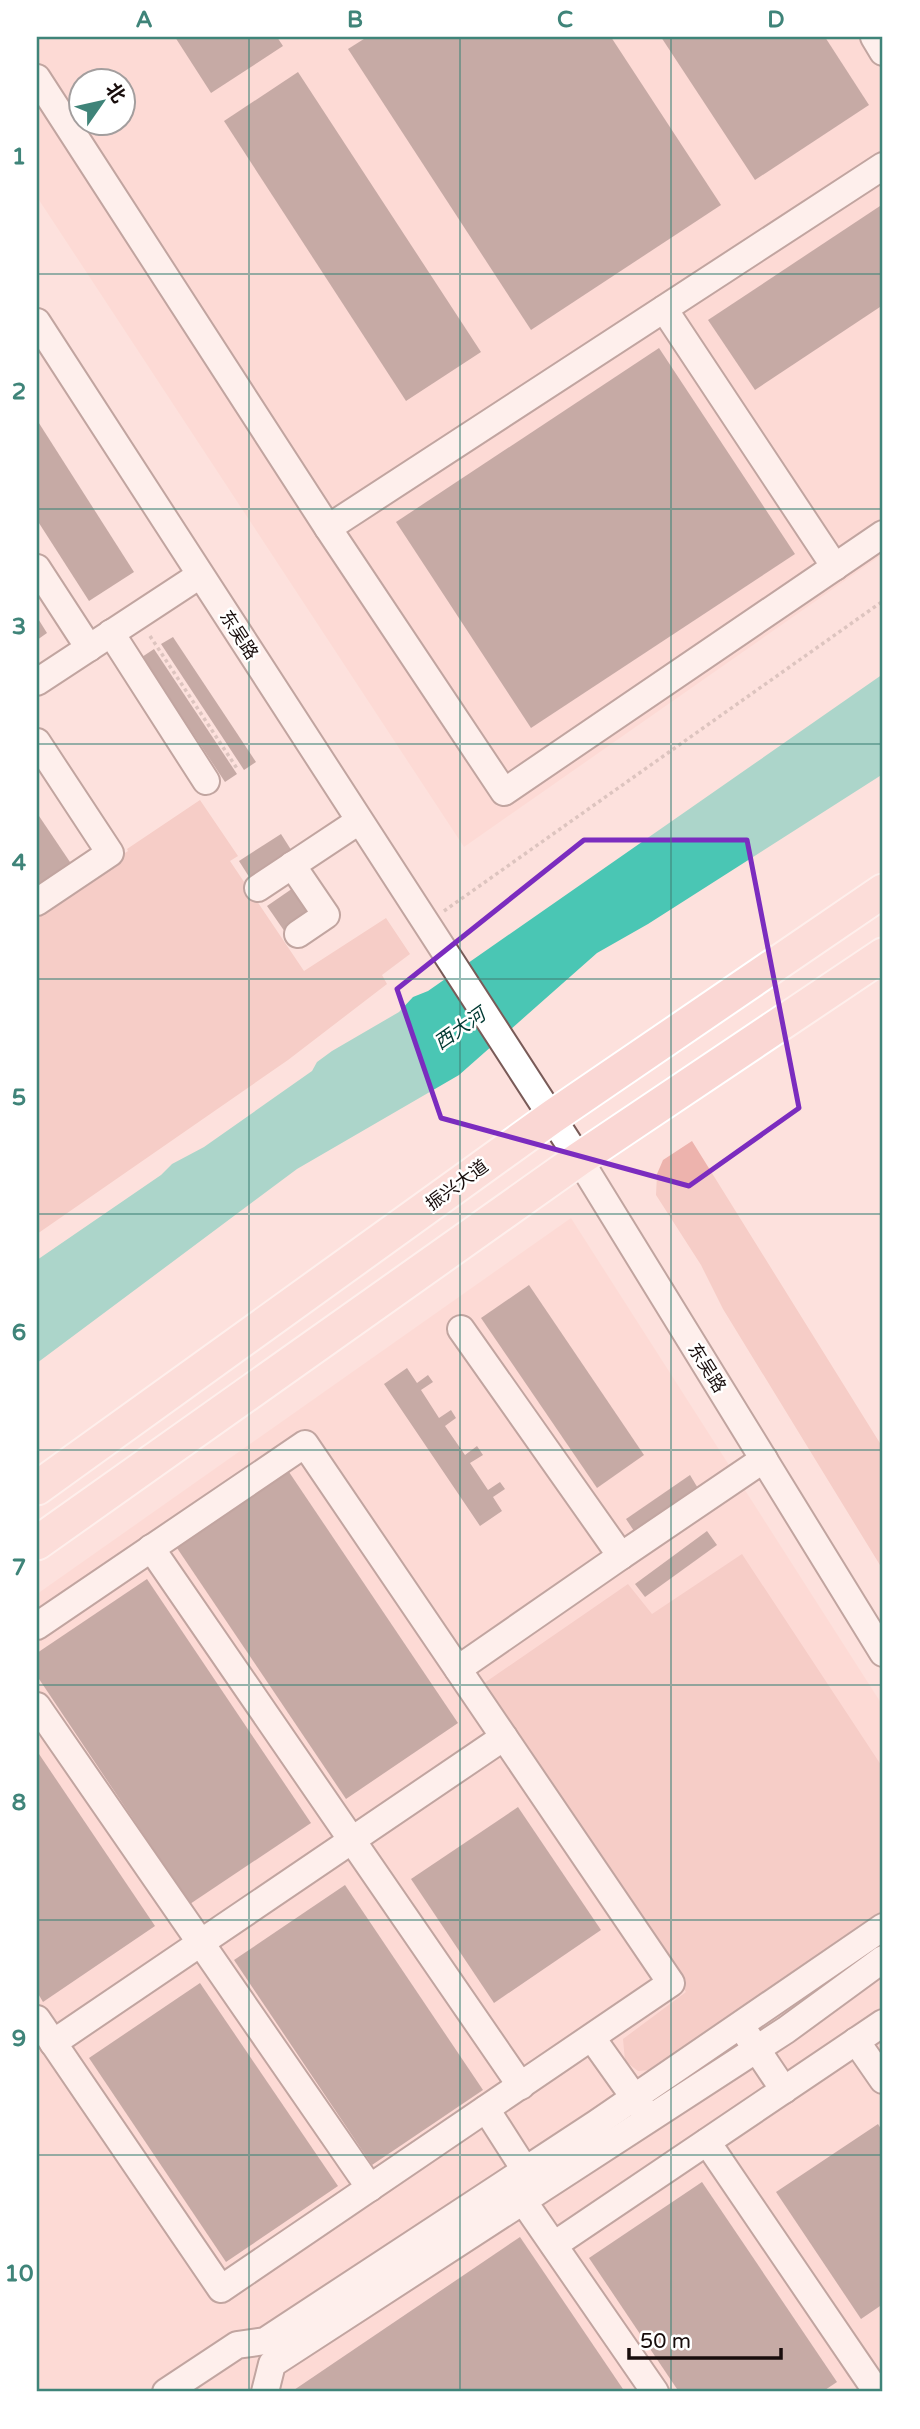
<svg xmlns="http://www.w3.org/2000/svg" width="920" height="2429" viewBox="0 0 920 2429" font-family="'Varela Round','Noto Sans SC',sans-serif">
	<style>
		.built { fill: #fdd1cd; fill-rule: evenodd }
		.green { fill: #edb3ad }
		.water { fill: #4ac6b4 }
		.building { fill: #846663 }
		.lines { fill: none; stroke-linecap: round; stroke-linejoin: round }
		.minor-casing { stroke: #795b58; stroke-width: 30 }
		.major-casing { stroke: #fff; stroke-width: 37 }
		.path { stroke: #b69f9c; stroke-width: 3.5; stroke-dasharray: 3.5 3.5; stroke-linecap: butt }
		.minor { stroke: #fff; stroke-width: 26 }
		.major { stroke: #fad7d4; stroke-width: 33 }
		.marked { fill: none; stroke: #7b2cbf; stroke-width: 5; stroke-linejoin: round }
		.grid { fill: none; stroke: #3f8479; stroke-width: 2; stroke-opacity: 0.55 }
		.labels { text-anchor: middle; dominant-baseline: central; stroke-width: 5; stroke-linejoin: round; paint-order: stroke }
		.street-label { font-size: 18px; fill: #180d0c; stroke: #fff }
		.water-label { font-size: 19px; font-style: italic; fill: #003932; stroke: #fff }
		.neatline { fill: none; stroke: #3f8479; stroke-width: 2.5 }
		.grid-label { font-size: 23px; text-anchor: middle; font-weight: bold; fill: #3f8479 }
	</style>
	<rect width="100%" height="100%" fill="#fde1dd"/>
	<g class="built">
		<path d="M37,37H883V554L464,847L37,197ZM80,80H122V122H80Z"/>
		<polygon points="571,1218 883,1706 883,2392 37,2392 37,1594"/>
	</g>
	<g class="green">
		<polygon points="200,800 238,856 230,861 304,971 386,918 410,954 382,975 387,984 288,1060 37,1234 37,911 128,851 127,849"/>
		<polygon points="692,1141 883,1448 883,1570 723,1309 701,1265 656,1195 657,1174 663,1160"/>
		<polygon points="742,1554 883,1768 883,1914 661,2069 638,2071 625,2061 623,2039 686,1992 480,1686 628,1584 652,1614"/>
	</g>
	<polygon class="water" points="883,674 883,774 648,924 597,953 459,1075 297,1169 37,1363 37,1260 161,1175 172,1164 204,1147 312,1071 317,1062 332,1051 399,1012 413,997 428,991"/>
	<g class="building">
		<polygon points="175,37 277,37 283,46 211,93"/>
		<polygon points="367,37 611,37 721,205 531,330 348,49"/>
		<polygon points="661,37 825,37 869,105 755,180"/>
		<polygon points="298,72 481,352 406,401 224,121"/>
		<polygon points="883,204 883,305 755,390 708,320"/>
		<polygon points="659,348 795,554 531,728 396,522"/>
		<polygon points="37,420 134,572 89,601 37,520"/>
		<polygon points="37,617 47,633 37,640"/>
		<polygon points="173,637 256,762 244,770 161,644"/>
		<polygon points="154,649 237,774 225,782 142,657"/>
		<polygon points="37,813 72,865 37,888"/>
		<polygon points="281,834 295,856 253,883 239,861"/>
		<polygon points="296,886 314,912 285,932 267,906"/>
		<polygon points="529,1285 644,1455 597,1488 481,1318"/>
		<polygon points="407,1368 417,1383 428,1375 433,1382 421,1390 439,1418 451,1410 456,1418 445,1426 465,1455 477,1446 483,1455 470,1463 488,1490 500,1482 505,1489 493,1497 502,1511 480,1526 384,1384"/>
		<polygon points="289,1472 458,1723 346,1799 177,1548"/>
		<polygon points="690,1475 699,1490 636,1534 626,1519"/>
		<polygon points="707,1531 717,1545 645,1597 635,1584"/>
		<polygon points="147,1579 311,1823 190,1904 37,1676 37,1653"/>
		<polygon points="37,1751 155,1926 43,2002 37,1992"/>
		<polygon points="518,1807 601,1930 494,2003 411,1879"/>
		<polygon points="345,1885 483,2090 372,2165 234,1960"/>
		<polygon points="200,1983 338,2186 226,2262 89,2058"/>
		<polygon points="878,2124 883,2132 883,2304 861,2319 776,2192"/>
		<polygon points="702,2182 837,2382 822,2392 679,2392 589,2258"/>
		<polygon points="520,2237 625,2392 291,2392"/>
	</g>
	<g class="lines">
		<defs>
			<g id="minor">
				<polyline points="874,37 883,52"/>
				<polyline points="37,78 328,528 504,792 883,534"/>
				<polyline points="664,309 835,567"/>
				<polyline points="37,322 579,1159 883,1653"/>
				<polyline points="328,528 883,166"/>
				<polyline points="37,568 89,648"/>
				<polyline points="111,633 206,781"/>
				<polyline points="37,682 200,575"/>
				<polyline points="37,742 110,853 37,902"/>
				<polyline points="292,865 326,915 298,934"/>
				<polyline points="258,888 359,821"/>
				<polyline points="151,1548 521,2086"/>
				<polyline points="621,1556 764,1459"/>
				<polyline points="37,1626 305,1444 671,1983 221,2289 37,2019"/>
				<polyline points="458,1669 621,1556 461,1329"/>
				<polyline points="37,1706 370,2188"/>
				<polyline points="747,2035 784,2090"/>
				<polyline points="592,2038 644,2111"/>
				<polyline points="856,2041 883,2080"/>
				<polyline points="53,2043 504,1737"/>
				<polyline points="486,2109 534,2184"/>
				<polyline points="707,2142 877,2392"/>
				<polyline points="512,2185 655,2392"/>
				<polyline points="554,2245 883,2023"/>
				<polyline points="166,2392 237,2345 265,2341 597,2123 883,1927"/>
				<polyline points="265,2392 272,2364 786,2030 883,1959"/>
			</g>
			<g id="major">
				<polyline points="37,1488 552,1117 883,891"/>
				<polyline points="37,1543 579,1159 883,955"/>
			</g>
		</defs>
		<use href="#minor" class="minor-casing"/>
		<use href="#major" class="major-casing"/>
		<g class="path">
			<polyline points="150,636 238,770"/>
			<polyline points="444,911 883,601"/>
		</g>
		<use href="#minor" class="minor"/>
		<use href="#major" class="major"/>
	</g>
	<path d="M0 0H920V2429H0ZM584,840H747L799,1108L689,1186L441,1118L397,989Z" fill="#fde1dd" fill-opacity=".55" fill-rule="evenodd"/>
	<path class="marked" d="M584,840H747L799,1108L689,1186L441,1118L397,989Z"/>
	<path class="grid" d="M249,37V2392M460,37V2392M671,37V2392M37,274H883M37,509H883M37,744H883M37,979H883M37,1214H883M37,1450H883M37,1685H883M37,1920H883M37,2155H883"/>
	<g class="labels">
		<g class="street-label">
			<text transform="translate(239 635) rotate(57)">东吴路</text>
			<text transform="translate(457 1185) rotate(-36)">振兴大道</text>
			<text transform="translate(707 1368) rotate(58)">东吴路</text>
		</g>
		<g class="water-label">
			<text transform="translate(460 1029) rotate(-35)">西大河</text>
		</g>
	</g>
	<rect width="920" height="2429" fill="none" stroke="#ffffff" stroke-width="77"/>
	<g transform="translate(102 102) rotate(56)"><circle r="33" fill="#ffffff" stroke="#a39e9e" stroke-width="2"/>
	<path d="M0-5L12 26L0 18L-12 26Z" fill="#3f8479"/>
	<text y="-10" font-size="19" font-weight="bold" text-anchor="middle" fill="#180d0c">北</text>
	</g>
	<path d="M629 2348v10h152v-10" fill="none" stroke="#180d0c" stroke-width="3.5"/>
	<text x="640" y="2348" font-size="21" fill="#180d0c" stroke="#ffffff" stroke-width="5" paint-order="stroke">50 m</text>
	<rect x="38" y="38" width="843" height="2352" class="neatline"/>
	<g class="grid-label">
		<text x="144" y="27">A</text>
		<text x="355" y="27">B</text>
		<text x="565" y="27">C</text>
		<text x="776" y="27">D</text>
		<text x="19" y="164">1</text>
		<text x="19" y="399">2</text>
		<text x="19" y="634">3</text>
		<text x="19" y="870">4</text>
		<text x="19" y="1105">5</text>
		<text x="19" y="1340">6</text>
		<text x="19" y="1575">7</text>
		<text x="19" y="1810">8</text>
		<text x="19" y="2046">9</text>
		<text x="19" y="2281">10</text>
	</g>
</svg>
